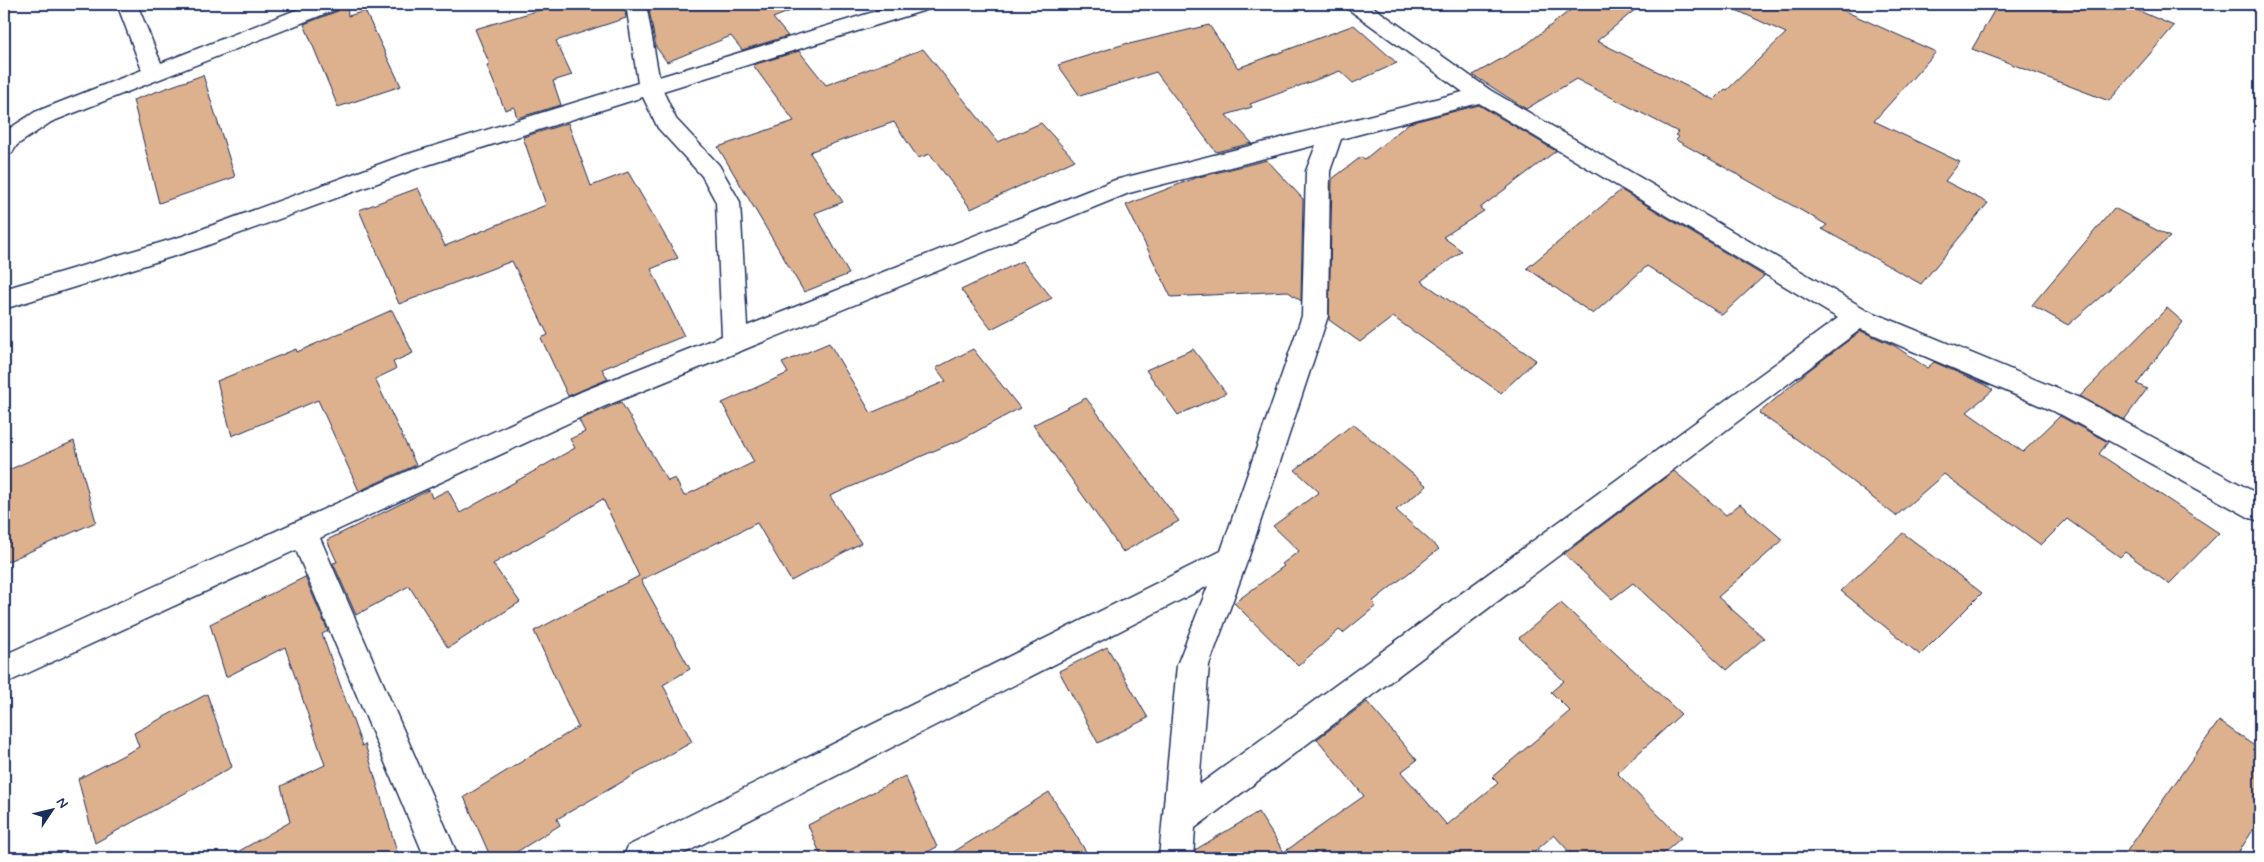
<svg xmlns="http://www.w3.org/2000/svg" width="2264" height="862" viewBox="0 0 2264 862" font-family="Mynerve,sans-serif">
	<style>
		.building { fill: #ddb08e; stroke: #1b2f5e }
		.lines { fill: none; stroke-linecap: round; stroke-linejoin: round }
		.minor-casing { stroke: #1b2f5e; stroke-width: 3 }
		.minor { fill: #fff; fill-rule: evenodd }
	</style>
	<rect width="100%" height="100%" fill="#fff"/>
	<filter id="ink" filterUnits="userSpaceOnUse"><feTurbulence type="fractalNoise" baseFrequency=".02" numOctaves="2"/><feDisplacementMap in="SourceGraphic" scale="10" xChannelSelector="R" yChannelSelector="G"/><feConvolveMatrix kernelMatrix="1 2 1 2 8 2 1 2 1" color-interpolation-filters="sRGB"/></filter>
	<g filter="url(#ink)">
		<g class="building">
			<polygon points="342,4 347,4 348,16 365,11 401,86 338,107 304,24 338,11"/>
			<polygon points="560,4 624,4 626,18 556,41 572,75 553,81 561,105 517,118 514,107 505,110 487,66 490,65 475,29"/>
			<polygon points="648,4 806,4 806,5 773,18 788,36 742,50 731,36 667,62 656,47"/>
			<polygon points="1578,4 1642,4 1597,41 1714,100 1725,89 1727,90 1786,33 1723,4 1829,4 1936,52 1874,121 1960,162 1945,181 1988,203 1921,284 1822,229 1827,225 1676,140 1679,137 1675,135 1678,132 1576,79 1526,109 1473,75 1527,44"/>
			<polygon points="1998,4 2123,4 2174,26 2109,101 1972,49"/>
			<polygon points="1209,25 1238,68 1354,25 1397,63 1353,83 1340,71 1250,104 1252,107 1226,115 1252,143 1216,152 1156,72 1080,96 1058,65 1128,43 1129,44"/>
			<polygon points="923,49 998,142 1041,123 1075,160 971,209 930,154 918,158 894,122 812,151 810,153 843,202 815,213 849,274 804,292 718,147 794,121 753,65 799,51 826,85"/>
			<polygon points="203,75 235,177 159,203 133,100"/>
			<polygon points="1479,105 1556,151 1480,208 1484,211 1443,237 1462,251 1421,281 1536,360 1501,393 1393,317 1360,342 1329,320 1332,179 1361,157 1365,159 1409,123"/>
			<polygon points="568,123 591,186 628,172 678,258 651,269 684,336 602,369 608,379 568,396 541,338 548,335 512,261 399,304 359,210 418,188 445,246 546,205 523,137"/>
			<polygon points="1267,160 1303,199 1301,301 1287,291 1171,297 1126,205 1195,178"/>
			<polygon points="1621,190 1764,276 1722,315 1647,266 1593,314 1527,268"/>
			<polygon points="2114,208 2170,237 2068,325 2032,305"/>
			<polygon points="1022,261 1052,298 991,329 961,290"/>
			<polygon points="2167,308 2183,322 2137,384 2147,389 2124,420 2080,396"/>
			<polygon points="392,310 413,353 393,362 396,369 375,379 416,465 359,491 318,400 232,436 217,381 296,349 297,352"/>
			<polygon points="1861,331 1895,346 1927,368 1934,362 1984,384 1993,390 1967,412 2023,452 2060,416 2108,442 2099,454 2219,533 2169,584 2125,552 2120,557 2067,519 2041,545 1944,474 1896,516 1809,448 1759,413 1809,370"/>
			<polygon points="829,343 871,413 946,381 936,368 973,349 1020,408 953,444 952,443 830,496 861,543 791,581 757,523 641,580 690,669 663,685 692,742 557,819 560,825 507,858 491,858 464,797 578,727 534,631 639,576 603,499 493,564 520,602 448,648 409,586 356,615 333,563 337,562 327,540 429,490 432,498 448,490 460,513 575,448 570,439 585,432 579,420 621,402 668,481 675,478 684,496 754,462 722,403 788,373 782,363"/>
			<polygon points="1193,349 1226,393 1178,415 1146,370"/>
			<polygon points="1086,398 1179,521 1123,552 1033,425"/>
			<polygon points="1353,424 1427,486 1396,510 1439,549 1372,602 1376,606 1343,633 1339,630 1298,666 1234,603 1284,566 1282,564 1299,551 1273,526 1319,492 1295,470"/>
			<polygon points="74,441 96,522 4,563 4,472"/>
			<polygon points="1674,471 1726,515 1740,504 1783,540 1718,597 1764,638 1727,670 1633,583 1612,599 1564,554"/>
			<polygon points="1903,533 1982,593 1920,655 1841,591"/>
			<polygon points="305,577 328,631 322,634 362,746 365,744 399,858 227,858 290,822 281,786 325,765 285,647 226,677 210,624"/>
			<polygon points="1561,603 1681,714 1617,773 1681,838 1658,858 1575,858 1554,835 1527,858 1195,858 1195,850 1258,812 1284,852 1364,796 1317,739 1367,702 1417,760 1401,772 1447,825 1498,783 1492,777 1570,711 1551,692 1564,681 1519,638"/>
			<polygon points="1107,647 1148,718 1098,743 1059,671"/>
			<polygon points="207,694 232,767 95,843 78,779 139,747 134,733"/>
			<polygon points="2219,721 2260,750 2260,819 2235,858 2122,858"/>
			<polygon points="905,776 937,847 916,858 822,858 808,825"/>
			<polygon points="1049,792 1090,858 944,858"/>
		</g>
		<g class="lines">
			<defs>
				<g id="minor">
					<polygon points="117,4 137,4 161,63 311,4 340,4 337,9 51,122 17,145 12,153 4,155 4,132 35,112 142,70"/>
					<path d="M626,4H646L659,77L900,4H932L929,9L663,91L676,119L719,165L740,202L747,326L1115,180L1463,92L1348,9L1345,4H1369L1490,90L1867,310L2082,399L2260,495V521L2250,518L2062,415L1861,329L1195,828L1193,858H1159L1177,665L1208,586L675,858H623L628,846L1221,551L1302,316L1306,171L1316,145L1129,193L603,407L320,538L459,858H425L296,550L4,684V655L583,391L722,336L716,202L702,176L658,128L643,97L418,168L200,248L4,309V289L183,236L402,156L638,83ZM1479,103L1838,318L1199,785L1209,665L1248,559L1328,316L1330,171L1341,139Z"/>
				</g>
			</defs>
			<use href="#minor" class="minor-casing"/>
			<use href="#minor" class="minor"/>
		</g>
	</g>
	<rect width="2264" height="862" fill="none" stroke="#fff" stroke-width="20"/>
	<rect x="10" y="10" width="2244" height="842" fill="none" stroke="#1b2f5e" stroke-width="2" filter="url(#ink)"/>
	<g transform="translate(52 810) rotate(55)" stroke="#ffffff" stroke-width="4" paint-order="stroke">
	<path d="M0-4L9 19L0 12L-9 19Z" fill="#1b2f5e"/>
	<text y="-8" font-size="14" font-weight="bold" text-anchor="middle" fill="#1b2f5e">N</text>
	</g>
</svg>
